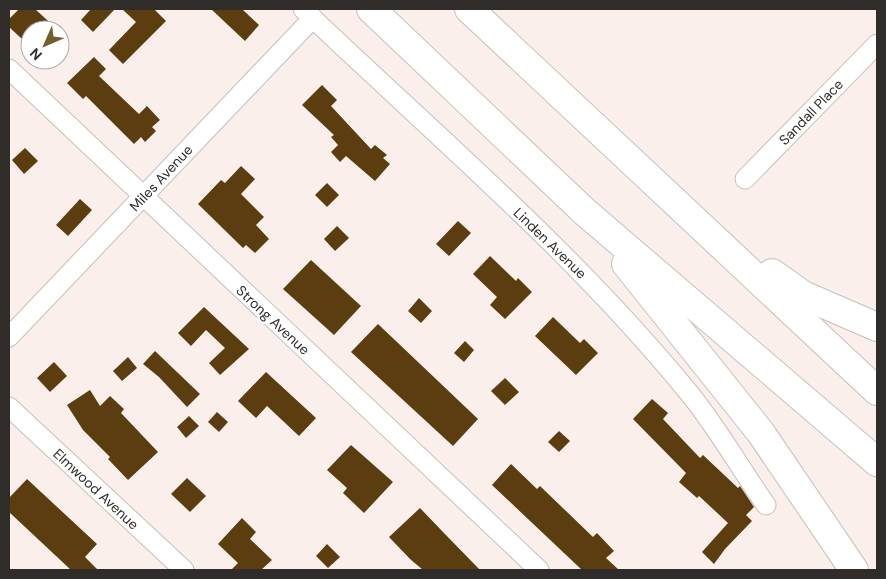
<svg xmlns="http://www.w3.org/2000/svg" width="886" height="579" viewBox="0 0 886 579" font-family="'DM Sans',sans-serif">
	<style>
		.building { fill: #5c3d10 }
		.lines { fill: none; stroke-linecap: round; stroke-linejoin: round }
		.minor-casing { stroke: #c9bfb9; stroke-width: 21 }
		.highway-casing { stroke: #c9bfb9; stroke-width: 30 }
		.minor { stroke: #fff; stroke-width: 19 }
		.highway { stroke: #fff; stroke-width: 28 }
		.labels { text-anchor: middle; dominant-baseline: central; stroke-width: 5; stroke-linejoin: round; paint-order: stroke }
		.street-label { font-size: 14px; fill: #302c2a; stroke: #fff }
	</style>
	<rect width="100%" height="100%" fill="#faefea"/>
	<g class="building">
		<polygon points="19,9 35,9 58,30 30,30 22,39 9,27 9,19"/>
		<polygon points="91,9 115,9 93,32 81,20"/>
		<polygon points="122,9 154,9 166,21 123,64 109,50 136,22"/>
		<polygon points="211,9 242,9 259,25 245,41"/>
		<polygon points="94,57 106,69 99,76 139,114 147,106 160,120 152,127 156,131 145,142 141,137 134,144 86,96 83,99 67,83"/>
		<polygon points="322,85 337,100 331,106 371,149 375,145 387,155 383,158 390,164 375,181 346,156 340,162 331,152 338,145 331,137 334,135 302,105"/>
		<polygon points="25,148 38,161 24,174 12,160"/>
		<polygon points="241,166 255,179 241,194 264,217 256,225 269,239 255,253 246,245 243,248 198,204 221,180 225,183"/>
		<polygon points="327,183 339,195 327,207 315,195"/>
		<polygon points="80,199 92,210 68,236 56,225"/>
		<polygon points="458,221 471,233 449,256 436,244"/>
		<polygon points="337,226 349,238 335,251 324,239"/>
		<polygon points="490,256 516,281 518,278 532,292 505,319 490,305 497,297 473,274"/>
		<polygon points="311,260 361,306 334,335 283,289"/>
		<polygon points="419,298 432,311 421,323 408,311"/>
		<polygon points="204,307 249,349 220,375 209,363 225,348 206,330 191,346 178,333"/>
		<polygon points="553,317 580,343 584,339 598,353 576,375 535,336"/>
		<polygon points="378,324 478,419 453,446 351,352"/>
		<polygon points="465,341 474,350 464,362 454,353"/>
		<polygon points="155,351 200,394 187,407 159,377 143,364"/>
		<polygon points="128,357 137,368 122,381 113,371"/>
		<polygon points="54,362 67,376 50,392 37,378"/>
		<polygon points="266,372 316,418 299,436 267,406 256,418 238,401"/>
		<polygon points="505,378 519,392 505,405 491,391"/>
		<polygon points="90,390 100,406 110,396 124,409 121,413 158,452 128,480 108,459 110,457 83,430 67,405"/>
		<polygon points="652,399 668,413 663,419 700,458 703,455 738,488 740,486 754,507 746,515 752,521 725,549 714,564 702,552 728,523 699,496 697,498 679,482 686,473 633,419"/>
		<polygon points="217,412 228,422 219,432 208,422"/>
		<polygon points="189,416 199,426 186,438 177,427"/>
		<polygon points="559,431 570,441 559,452 548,442"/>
		<polygon points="351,445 393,482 364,513 343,493 347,488 327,470"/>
		<polygon points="511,464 537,489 540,486 593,537 597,533 614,551 606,558 619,570 582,570 492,485"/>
		<polygon points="187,478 206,496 190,512 171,494"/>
		<polygon points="27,479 97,544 85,557 98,570 71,570 9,512 9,498"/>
		<polygon points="420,508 443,532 480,570 423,570 410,559 389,537"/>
		<polygon points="242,518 256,532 250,539 272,560 261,570 231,570 238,563 218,544"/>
		<polygon points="327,544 340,557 328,568 316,556"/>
	</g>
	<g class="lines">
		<defs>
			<g id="minor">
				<path d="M303,9C434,134 574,252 689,393C717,427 740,468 766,505"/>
				<polyline points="9,69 539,570"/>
				<polyline points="745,179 877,44"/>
				<polyline points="9,337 313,18"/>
				<polyline points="9,407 184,570"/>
			</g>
			<g id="highway">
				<polyline points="371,9 585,212 877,462"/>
				<polyline points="469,9 877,391"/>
				<polyline points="626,264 761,433 854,570"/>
				<polyline points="772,273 803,295 877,327"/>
			</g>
		</defs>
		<use href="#minor" class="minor-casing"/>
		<use href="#highway" class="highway-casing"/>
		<use href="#minor" class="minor"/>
		<use href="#highway" class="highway"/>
	</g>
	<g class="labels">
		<g class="street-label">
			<text transform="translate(811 112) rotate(-46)">Sandall Place</text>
			<text transform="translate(161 178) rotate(-47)">Miles Avenue</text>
			<text transform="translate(550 243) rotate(44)">Linden Avenue</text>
			<text transform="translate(273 320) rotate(43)">Strong Avenue</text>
			<text transform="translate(96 489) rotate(43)">Elmwood Avenue</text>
		</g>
	</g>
	<rect width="886" height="579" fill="none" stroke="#302c2a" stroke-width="20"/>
	<g transform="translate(45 45) rotate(225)"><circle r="24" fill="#ffffff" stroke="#acabaa"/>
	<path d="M0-4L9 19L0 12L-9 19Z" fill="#755e2e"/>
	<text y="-8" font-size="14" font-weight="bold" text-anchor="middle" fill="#302c2a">N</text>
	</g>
</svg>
